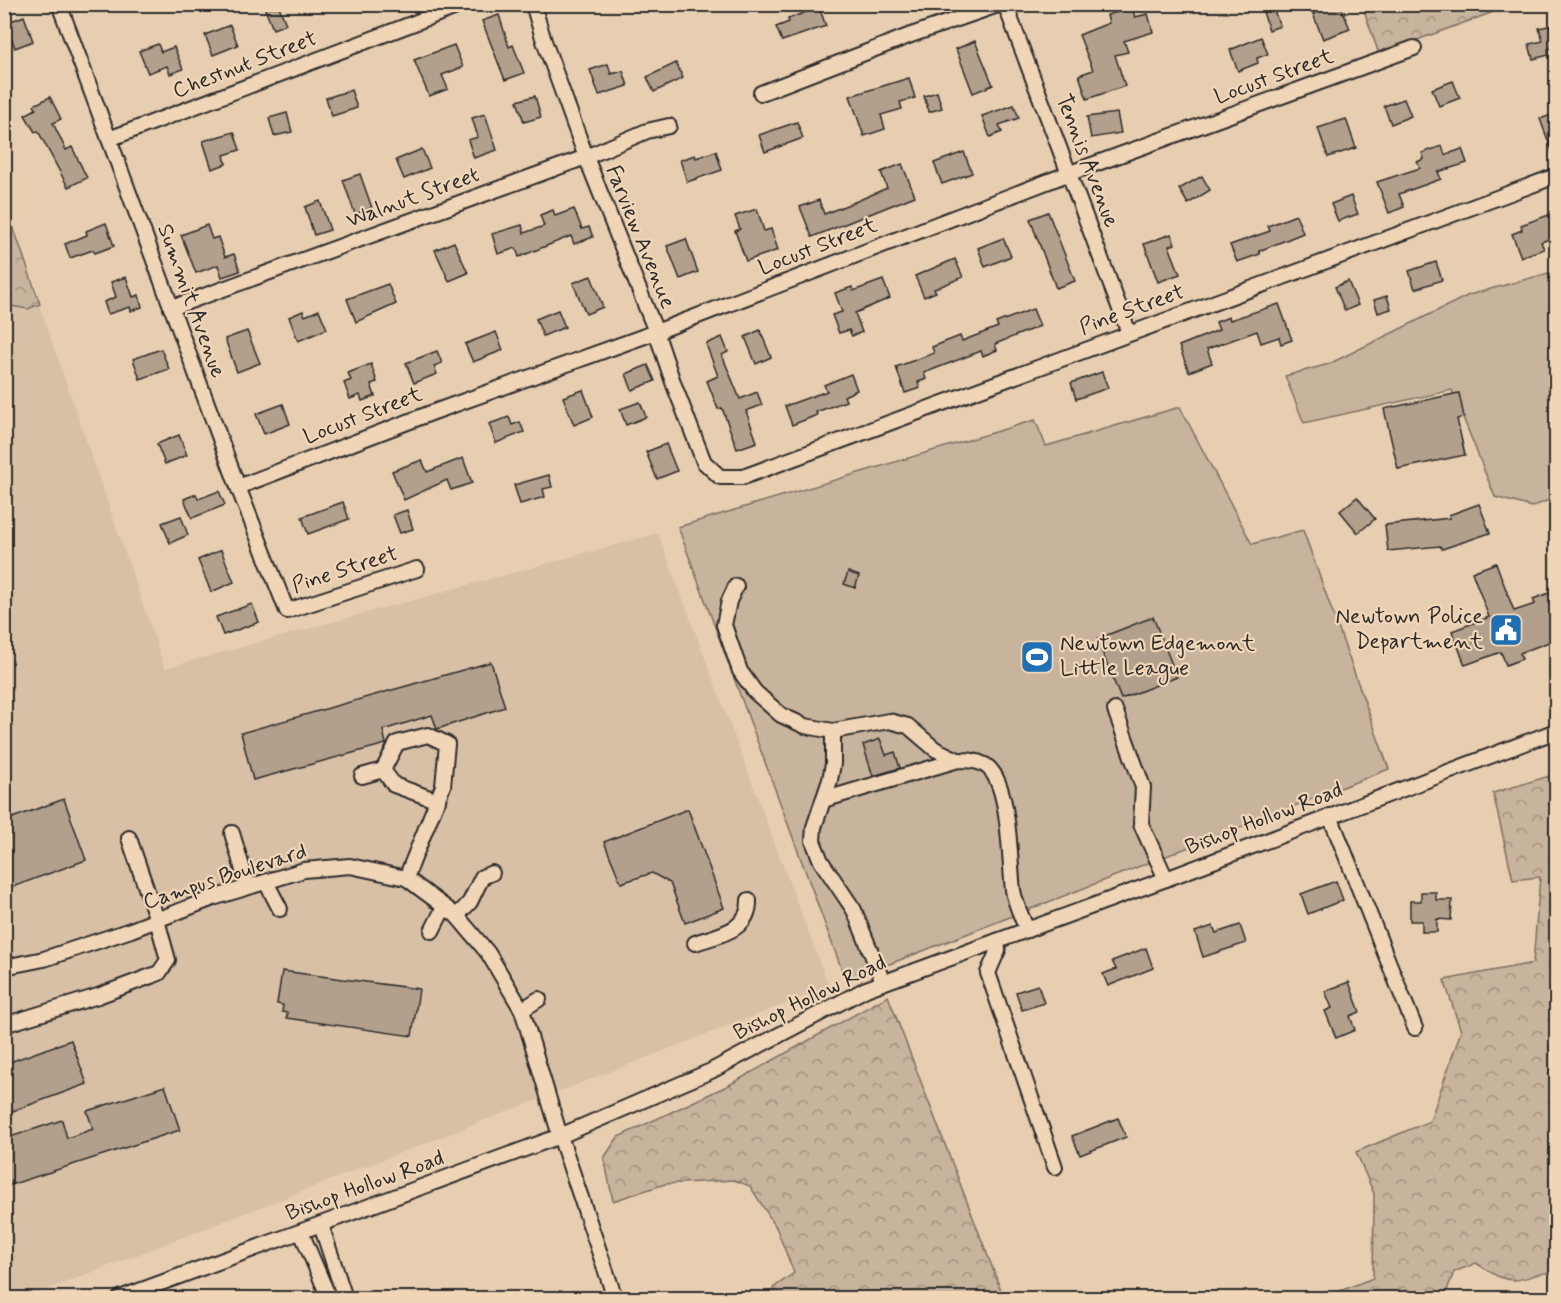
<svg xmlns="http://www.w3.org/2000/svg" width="1561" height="1303" viewBox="0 0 1561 1303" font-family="Mynerve,sans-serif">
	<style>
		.built { fill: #d8c0a6 }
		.green { fill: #c8b39c; stroke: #7a6f64; stroke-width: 1.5 }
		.forest { fill: url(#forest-crowns); stroke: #7a6f64; stroke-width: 1.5 }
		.building { fill: #b3a08c; stroke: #2b2b2b; stroke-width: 1.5 }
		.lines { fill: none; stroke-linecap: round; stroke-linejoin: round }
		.minor-casing { stroke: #2b2b2b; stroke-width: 18 }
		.minor { stroke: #f0d5b7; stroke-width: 14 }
		.labels { text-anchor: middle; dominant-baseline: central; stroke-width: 4.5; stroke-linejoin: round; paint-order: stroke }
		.street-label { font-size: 22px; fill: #2b2b2b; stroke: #f0d5b7 }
		.poi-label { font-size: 22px; fill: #2b2b2b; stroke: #f0d5b7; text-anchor: end }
	</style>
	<defs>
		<pattern id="forest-crowns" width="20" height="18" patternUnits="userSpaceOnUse" patternTransform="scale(1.5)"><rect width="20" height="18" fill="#c8b39c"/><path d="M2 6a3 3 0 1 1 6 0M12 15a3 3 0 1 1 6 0" fill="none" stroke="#a3927f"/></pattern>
	</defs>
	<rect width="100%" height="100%" fill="#e8ceb1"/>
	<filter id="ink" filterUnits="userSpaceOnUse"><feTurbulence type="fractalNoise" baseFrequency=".0167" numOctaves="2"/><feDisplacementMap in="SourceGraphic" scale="12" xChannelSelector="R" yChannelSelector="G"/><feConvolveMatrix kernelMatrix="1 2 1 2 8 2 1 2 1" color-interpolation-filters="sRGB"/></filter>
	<g filter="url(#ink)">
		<polygon class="built" points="4,203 165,668 658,533 829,987 26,1298 5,1298"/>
		<g class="green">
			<polygon points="1556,271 1556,497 1532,507 1495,497 1452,390 1304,423 1285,376 1329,364 1469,295"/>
			<polygon points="1180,407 1252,544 1303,530 1389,769 846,981 678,527 1035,420 1046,446"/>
		</g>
		<g class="forest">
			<polygon points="1506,4 1507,7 1379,54 1362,5"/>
			<polygon points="5,203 40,304 28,309 5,305"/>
			<path d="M1556,774V1274C1540,1270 1530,1279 1515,1280C1500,1281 1488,1270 1476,1263L1454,1272L1444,1298C1425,1299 1401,1291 1384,1298H1322L1373,1278L1374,1194L1356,1152L1430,1121L1461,1031L1444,980L1533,963L1540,877L1513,880L1493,793Z"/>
			<polygon points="888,996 1004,1298 777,1298 773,1288 794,1273 776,1227 750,1186 734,1180 665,1184 613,1201 604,1158 618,1137 729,1085"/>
		</g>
		<g class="building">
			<polygon points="263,4 278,4 286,24 273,29"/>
			<polygon points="1337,4 1340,4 1350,29 1323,39 1313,14"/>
			<polygon points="819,7 826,26 782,41 776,27 789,22 788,19"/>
			<polygon points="1132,8 1135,17 1148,14 1153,32 1124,41 1128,52 1115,55 1125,86 1087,99 1079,75 1093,70 1079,35 1109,23 1107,15"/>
			<polygon points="1273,8 1280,26 1269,30 1263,12"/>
			<polygon points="499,15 509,47 513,45 524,73 505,80 482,21"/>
			<polygon points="24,16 33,41 15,48 6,23"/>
			<polygon points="1557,24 1557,47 1548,49 1549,55 1533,59 1529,44 1543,41 1539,28"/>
			<polygon points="230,25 238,45 213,55 205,35"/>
			<polygon points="1261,37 1268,54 1257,58 1258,63 1238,71 1230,50"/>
			<polygon points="975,41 993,85 973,93 956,49"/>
			<polygon points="158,44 161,52 174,47 183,69 170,74 167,66 148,73 139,51"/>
			<polygon points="454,45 463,67 442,75 448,89 429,96 414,60"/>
			<polygon points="676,63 683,78 654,92 647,77"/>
			<polygon points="608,64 611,74 623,71 628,86 599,95 590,70"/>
			<polygon points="909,78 915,98 900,102 902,109 881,115 885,129 864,136 850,96"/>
			<polygon points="1453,81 1460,98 1439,106 1432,89"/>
			<polygon points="351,90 357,108 332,116 326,98"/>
			<polygon points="937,92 942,108 929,112 924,96"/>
			<polygon points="535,96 541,117 524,122 517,101"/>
			<polygon points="50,97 61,119 53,123 66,150 72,147 87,178 68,187 38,131 35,132 25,115 36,109 34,105"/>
			<polygon points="1404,99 1411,116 1391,124 1384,106"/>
			<polygon points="1014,105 1019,118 999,125 1002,132 990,137 982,116"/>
			<polygon points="287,113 292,132 274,136 269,118"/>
			<polygon points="1117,113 1121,133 1091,138 1087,117"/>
			<polygon points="1557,113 1557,159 1555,159 1540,119"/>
			<polygon points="485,114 497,150 474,158 468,140 478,137 472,118"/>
			<polygon points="1346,119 1356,148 1328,157 1318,128"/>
			<polygon points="797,122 803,138 765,152 759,135"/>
			<polygon points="234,132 240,150 224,155 226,164 212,169 203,141"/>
			<polygon points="1442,146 1445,155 1462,149 1467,163 1438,172 1441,179 1399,194 1404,207 1389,213 1377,182 1420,168 1417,162 1424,159 1422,153"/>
			<polygon points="422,149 430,168 404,179 396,160"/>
			<polygon points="716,151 722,170 687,182 680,160 695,155 696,158"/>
			<polygon points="964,152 972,173 942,184 934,163"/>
			<polygon points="902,164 915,196 812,237 800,207 819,200 824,214 857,201 887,188 881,172"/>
			<polygon points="360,174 372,208 355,214 343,180"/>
			<polygon points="1202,176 1210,190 1188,204 1179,189"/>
			<polygon points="1351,196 1358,214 1338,221 1331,204"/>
			<polygon points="320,201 330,230 314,235 305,207"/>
			<polygon points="574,209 582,229 589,227 593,237 574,244 571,236 519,257 516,248 498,254 492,234 522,225 524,233 544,226 540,215 553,210 555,216"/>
			<polygon points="757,209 764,231 771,229 778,250 746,261 735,231 740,229 735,216"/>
			<polygon points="1048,212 1075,281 1056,288 1030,219"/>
			<polygon points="1557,212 1557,228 1552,230 1555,237 1541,242 1544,249 1521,257 1512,234 1522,230 1521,225"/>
			<polygon points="1296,215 1303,233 1259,251 1260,254 1237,262 1230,245 1270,231 1268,226"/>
			<polygon points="106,223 114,246 95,253 93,250 70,258 65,244 87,235 86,231"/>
			<polygon points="207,225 212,239 218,237 225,257 234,254 240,271 222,277 218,265 196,273 181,235"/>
			<polygon points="1171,234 1175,244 1169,246 1180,274 1158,282 1144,244"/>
			<polygon points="1003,238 1011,256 985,267 978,248"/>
			<polygon points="686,239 698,272 680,279 667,246"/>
			<polygon points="454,242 468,273 449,281 435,250"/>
			<polygon points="955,259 963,277 934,289 936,292 924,297 915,276"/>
			<polygon points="1436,262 1442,280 1415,289 1409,271"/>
			<polygon points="591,276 603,307 586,314 573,283"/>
			<polygon points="126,277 133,297 139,295 142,307 131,311 130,307 108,314 104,302 116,297 111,282"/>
			<polygon points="883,280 890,298 855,313 862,332 852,336 849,330 839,333 832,315 842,312 835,293 852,287 853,291"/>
			<polygon points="1348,281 1358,305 1345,311 1335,287"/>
			<polygon points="388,284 396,304 356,322 347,299"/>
			<polygon points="1387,296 1391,309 1378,313 1374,300"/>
			<polygon points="1279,304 1292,340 1281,344 1279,337 1261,343 1257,331 1207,349 1212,363 1189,372 1179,346 1219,330 1216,322 1229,317 1230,320"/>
			<polygon points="1033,309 1040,326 995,344 997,350 983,356 981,351 924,373 926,379 918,382 920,388 905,393 896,367 934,353 932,347 960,336 962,341 998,327 996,323"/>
			<polygon points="319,310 327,329 298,341 289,317 303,311 305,316"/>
			<polygon points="558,310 565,327 543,336 536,319"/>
			<polygon points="760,330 771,357 756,364 745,337"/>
			<polygon points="247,331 260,363 237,372 225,339"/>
			<polygon points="496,332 503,350 473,362 465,344"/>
			<polygon points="722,337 728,352 722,355 740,399 757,392 762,405 746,411 757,442 737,449 722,408 718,409 707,381 718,376 706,344"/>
			<polygon points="161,349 169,369 140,379 133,359"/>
			<polygon points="437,351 442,363 434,366 437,374 414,383 406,363"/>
			<polygon points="371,364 377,382 371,384 375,396 362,401 360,395 350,399 344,383 351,380 348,373"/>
			<polygon points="648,365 655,381 632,390 626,374"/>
			<polygon points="1102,372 1108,388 1076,399 1071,383"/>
			<polygon points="851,374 857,390 844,396 846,401 816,412 817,415 792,425 785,406 827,391 824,385"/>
			<polygon points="583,390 593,417 574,425 563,397"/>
			<polygon points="1459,393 1464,417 1457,419 1465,455 1398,469 1384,409"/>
			<polygon points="640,402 646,417 626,425 620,409"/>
			<polygon points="283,404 290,424 264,434 256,414"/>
			<polygon points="509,417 512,425 520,422 524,432 496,443 489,424"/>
			<polygon points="179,435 187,455 165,464 157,444"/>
			<polygon points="666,444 677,471 657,479 646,452"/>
			<polygon points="463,458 472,483 451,490 447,480 404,500 392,471 422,460 427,472"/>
			<polygon points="549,475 552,487 543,489 545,497 520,504 514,485"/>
			<polygon points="219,491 225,505 192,518 184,499 196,494 198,499"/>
			<polygon points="1357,497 1375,519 1358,533 1340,511"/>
			<polygon points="343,502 349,519 308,534 302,517"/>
			<polygon points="1479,504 1490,533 1442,549 1440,546 1388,551 1385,525 1450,518 1449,515"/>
			<polygon points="407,510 413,529 400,533 393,515"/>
			<polygon points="181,516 188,535 170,543 162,523"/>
			<polygon points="221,550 234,582 211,592 198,560"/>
			<polygon points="1496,563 1514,611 1535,604 1533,599 1557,590 1557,639 1520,653 1522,659 1506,665 1501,652 1465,665 1452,631 1489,617 1472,572"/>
			<polygon points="848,572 859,576 855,588 844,584"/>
			<polygon points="252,604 259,622 223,635 216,617"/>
			<polygon points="1153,617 1177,677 1121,699 1097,639"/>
			<polygon points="491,662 505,707 437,729 432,715 383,730 386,744 253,780 241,733"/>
			<polygon points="880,739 886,755 895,752 900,768 873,776 863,745"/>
			<polygon points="64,799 86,860 4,890 4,821"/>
			<polygon points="688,809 724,908 685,923 670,883 652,873 621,883 604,842"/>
			<polygon points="1336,881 1343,900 1308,914 1301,894"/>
			<polygon points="1421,892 1436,892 1436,900 1452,900 1451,920 1437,919 1437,932 1422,932 1422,921 1410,921 1410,901 1421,901"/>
			<polygon points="1240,925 1246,943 1203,957 1195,932 1213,926 1216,933"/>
			<polygon points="1146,948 1153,968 1108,986 1103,974 1116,969 1112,961"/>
			<polygon points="282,971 419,989 412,1036 286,1018 288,1013 282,1012 283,1005 277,1004"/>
			<polygon points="1349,982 1360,1012 1350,1016 1355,1030 1336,1038 1325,1011 1332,1008 1325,991"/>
			<polygon points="1038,985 1044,1003 1022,1010 1016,992"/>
			<polygon points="71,1040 87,1084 10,1112 4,1096 4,1064"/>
			<polygon points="165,1086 180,1130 4,1187 4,1139 62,1120 67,1138 93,1129 87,1111"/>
			<polygon points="1118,1118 1126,1137 1080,1155 1072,1136"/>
		</g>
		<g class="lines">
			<defs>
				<g id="minor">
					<polyline points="59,4 238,487 287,611 417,569"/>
					<polyline points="533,4 544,41 586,157 656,332 674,385 704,462 720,477 743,477 1556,176"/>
					<polyline points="1005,4 1129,333"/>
					<polyline points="761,93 911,35 1001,4"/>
					<polyline points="109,139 464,4"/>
					<polyline points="171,308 586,157 647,131 669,126"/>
					<polyline points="238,487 431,413 656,332 1070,173 1414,48"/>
					<polyline points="736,586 729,601 724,625 740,671 755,692 781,715 805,726 833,731 889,721 908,726 935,749 958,760"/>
					<polyline points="1115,710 1143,787 1141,824 1166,879"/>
					<polyline points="833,731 833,764 830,780 814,827 813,841 821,861 854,910 883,982"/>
					<polyline points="362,776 383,770"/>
					<path d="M823,800L958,760C967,760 976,760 985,765C1011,781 1009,861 1013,890C1015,904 1022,917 1027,930"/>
					<polyline points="1330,816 1415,1028"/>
					<polyline points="232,833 248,887"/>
					<polyline points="406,878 443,786 447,744 428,735 397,743 383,770 394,785 438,801"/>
					<polyline points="266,882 280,909"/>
					<polyline points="457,916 470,902 482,877 492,873"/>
					<polyline points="432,931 444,907"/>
					<polyline points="997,941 998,950 988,973 1055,1167"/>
					<path d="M695,943C718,935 750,931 749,900"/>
					<polyline points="4,967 44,959 131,930 213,898 304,870 350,866 406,878 457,916 488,953 522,1010 560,1136 615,1298"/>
					<polyline points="522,1010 539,999"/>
					<polyline points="4,1025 98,996 159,973 168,960 157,920 129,838"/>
					<polyline points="321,1225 345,1298"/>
					<polyline points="301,1232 329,1298"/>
					<polyline points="120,1298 560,1136 711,1071 866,989 1166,879 1556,731"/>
				</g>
			</defs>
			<use href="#minor" class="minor-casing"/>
			<use href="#minor" class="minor"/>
		</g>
	</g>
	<defs>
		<symbol id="civic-square" viewBox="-11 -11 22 22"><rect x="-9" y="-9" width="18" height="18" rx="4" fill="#1f6fb2" stroke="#f0d5b7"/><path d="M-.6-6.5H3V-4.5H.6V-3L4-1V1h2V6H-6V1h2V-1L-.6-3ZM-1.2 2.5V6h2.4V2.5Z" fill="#fff"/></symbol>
		<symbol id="stadium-square" viewBox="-11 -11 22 22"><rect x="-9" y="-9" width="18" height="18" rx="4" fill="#1f6fb2" stroke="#f0d5b7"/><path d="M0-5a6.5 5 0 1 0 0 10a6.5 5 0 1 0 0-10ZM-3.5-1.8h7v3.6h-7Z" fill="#fff"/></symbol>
	</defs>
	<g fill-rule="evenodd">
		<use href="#civic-square" x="1487" y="611" width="38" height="38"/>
		<use href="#stadium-square" x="1018" y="638" width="38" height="38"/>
	</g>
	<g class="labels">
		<g class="street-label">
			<text transform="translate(245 65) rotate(-21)">Chestnut Street</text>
			<text transform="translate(1274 77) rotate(-20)">Locust Street</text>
			<text transform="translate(1087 161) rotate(69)">Tennis Avenue</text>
			<text transform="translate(413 198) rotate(-20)">Walnut Street</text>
			<text transform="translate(640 237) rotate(68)">Farview Avenue</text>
			<text transform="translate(818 247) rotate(-21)">Locust Street</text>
			<text transform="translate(191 301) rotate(70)">Summit Avenue</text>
			<text transform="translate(1132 310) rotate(-20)">Pine Street</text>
			<text transform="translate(363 416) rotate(-21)">Locust Street</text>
			<text transform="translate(345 570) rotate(-18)">Pine Street</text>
			<text transform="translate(1264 819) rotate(-21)">Bishop Hollow Road</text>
			<text transform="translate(225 877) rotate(-18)">Campus Boulevard</text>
			<text transform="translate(810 998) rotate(-26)">Bishop Hollow Road</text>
			<text transform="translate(365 1186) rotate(-20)">Bishop Hollow Road</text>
		</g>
		<g class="poi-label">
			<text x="1483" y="617">Newtown Police<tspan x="1483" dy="25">Department</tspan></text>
			<text x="1060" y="644" text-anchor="start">Newtown Edgemont<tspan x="1060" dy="25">Little League</tspan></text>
		</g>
	</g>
	<rect width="1561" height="1303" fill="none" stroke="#f0d5b7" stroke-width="24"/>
	<rect x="12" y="12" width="1537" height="1279" fill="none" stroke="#2b2b2b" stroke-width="2" filter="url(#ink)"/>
</svg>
